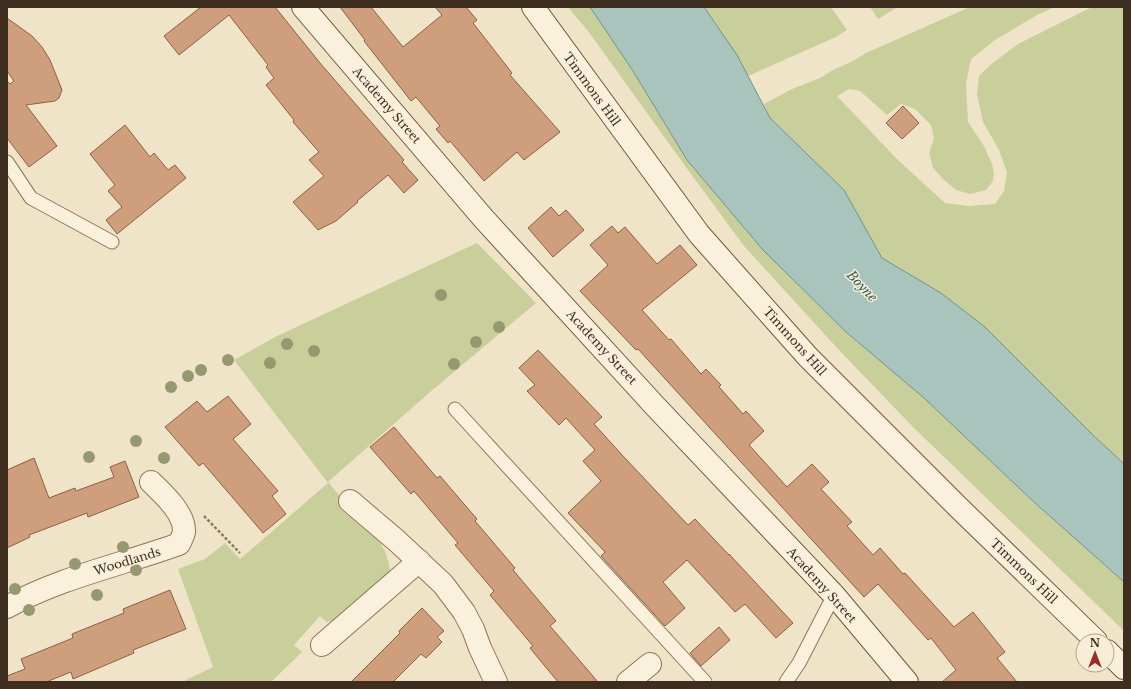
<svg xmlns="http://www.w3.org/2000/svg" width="1131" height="689" viewBox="0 0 1131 689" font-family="'Libre Baskerville',serif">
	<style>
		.green { fill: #c9cf9b }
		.water { fill: #a9c4bc; stroke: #6f938a }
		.building { fill: #cf9f7d; stroke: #8d5f41 }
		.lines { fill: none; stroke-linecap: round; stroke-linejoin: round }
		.lane-casing { stroke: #8d765c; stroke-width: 15 }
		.street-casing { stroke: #8d765c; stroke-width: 24 }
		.secondary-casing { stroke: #6f573f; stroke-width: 24 }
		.path { stroke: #8d765c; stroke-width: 2.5; stroke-dasharray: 3 2; stroke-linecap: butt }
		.lane { stroke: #faf1dc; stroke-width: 13 }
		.street { stroke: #faf1dc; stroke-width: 22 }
		.secondary { stroke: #faf1dc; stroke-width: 22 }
		.tree { fill: #96986f }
		.labels { text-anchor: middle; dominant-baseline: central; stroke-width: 3; stroke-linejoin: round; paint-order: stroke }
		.street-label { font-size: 12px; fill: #3d2e20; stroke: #f7eed8 }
		.water-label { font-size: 13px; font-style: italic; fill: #2f5d5a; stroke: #f7eed8 }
	</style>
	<rect width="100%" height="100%" fill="#f0e4c8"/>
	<g class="green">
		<polygon points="568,7 590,7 633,71 687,160 763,250 845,331 924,398 1034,502 1124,582 1124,631 913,427 837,348 744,246 688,170 588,31"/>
		<polygon points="704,7 831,7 847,30 836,37 748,76 737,55"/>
		<polygon points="870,7 898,7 878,19"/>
		<polygon points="970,7 1055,7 1039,14 995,40 971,59 966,83 968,122 984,146 992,164 994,173 993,181 986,190 970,194 956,190 944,180 933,168 929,153 934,138 931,125 915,109 901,104 887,115 860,91 849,89 837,96 897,159 945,203 969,206 995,204 1004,191 1007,172 999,150 983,122 977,95 979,76 990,65 1018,44 1092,7 1124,7 1124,464 1093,435 985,327 941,293 882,258 844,190 770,119 764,104 792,89 820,78 833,70 853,61 866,53"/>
		<polygon points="477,243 536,303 429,393 328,482 346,503 341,510 379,541 385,551 388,561 390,570 387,576 333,621 327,622 320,616 294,645 302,652 271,682 182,682 213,667 178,569 205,559 225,543 240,559 328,483 234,360 277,336"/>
	</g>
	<polygon class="water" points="590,7 704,7 737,55 770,118 844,190 882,258 941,293 985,327 1093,435 1124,464 1124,582 1034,502 924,398 845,331 763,250 687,160 633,71"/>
	<g class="building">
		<polygon points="201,7 275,7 320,63 404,160 402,162 418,180 404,193 388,175 357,201 358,202 336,221 318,230 293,202 324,176 309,160 319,152 293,122 294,120 266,85 274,78 266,67 268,65 229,15 179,55 164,36"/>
		<polygon points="340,7 371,7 403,47 442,15 435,7 466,7 477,20 473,23 512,73 510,75 560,132 524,160 517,152 484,181 450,141 448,143 436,129 440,126 416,97 411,101 364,41 365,40"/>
		<polygon points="7,18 32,36 42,47 50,60 62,90 59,98 55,101 26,105 57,146 29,167 7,138 7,81 10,84 14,81 7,71"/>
		<polygon points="903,106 919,123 902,139 886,123"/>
		<polygon points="125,125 150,157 154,153 168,170 175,165 186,178 117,234 106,220 122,207 108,191 115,185 90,154"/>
		<polygon points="551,207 559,216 566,210 584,230 553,257 528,228"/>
		<polygon points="612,226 618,233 625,227 657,264 680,245 697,265 642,310 669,340 671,339 701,374 706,369 721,385 719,387 743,414 746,411 764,431 749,445 787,487 812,464 829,482 821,489 852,522 847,526 873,555 880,548 903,574 905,573 954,627 973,612 1005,652 997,658 1017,682 942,682 956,670 931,638 928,640 878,584 864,597 638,349 636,350 580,291 608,265 590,245"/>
		<polygon points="538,350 602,417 594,424 623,456 688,525 695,519 729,555 729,554 793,623 776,638 745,604 735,612 687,560 663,582 685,608 665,626 601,556 605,552 568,513 601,481 583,461 595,450 566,418 559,425 527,391 535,385 519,368"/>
		<polygon points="228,396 251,424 233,439 278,491 272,496 286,514 263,533 203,463 199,466 165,427 197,401 207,412"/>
		<polygon points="394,427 437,478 440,476 477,519 475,521 515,568 513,570 556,621 550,626 598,682 558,682 530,648 533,646 490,595 494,591 455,545 458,543 414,491 411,494 370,447"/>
		<polygon points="34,458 49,498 75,488 76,491 114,477 110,467 125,461 139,497 88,517 87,513 29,535 30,537 7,548 7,470"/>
		<polygon points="170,590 186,629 133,650 134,653 73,679 71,672 46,682 7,682 7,676 25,669 21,659 73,638 72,634 124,613 123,609"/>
		<polygon points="422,608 444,631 437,637 442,642 426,658 421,654 393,682 351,682 400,633 399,631"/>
		<polygon points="719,627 730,640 701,666 690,653"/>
	</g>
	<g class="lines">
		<defs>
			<g id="lane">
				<polyline points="7,162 31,198 112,242"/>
				<polyline points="455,409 705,682"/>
				<polyline points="786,682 799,663 834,595"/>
			</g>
			<g id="street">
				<polyline points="350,501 397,541 443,584 464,612 473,629 480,648 496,682"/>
				<path d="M7,607C61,577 121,565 179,544C181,540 183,536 184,532C185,513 163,494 151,482"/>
				<polyline points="322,645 419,561"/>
				<polyline points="628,682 650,664"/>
			</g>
			<g id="secondary">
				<polyline points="303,7 484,219 655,406 834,595 907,682"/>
				<polyline points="533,7 699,234 808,357 957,506 1096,641"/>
				<polyline points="1107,651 1124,668"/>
			</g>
		</defs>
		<use href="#lane" class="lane-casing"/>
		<use href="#street" class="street-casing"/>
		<use href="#secondary" class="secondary-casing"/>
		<polyline class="path" points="204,516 240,553"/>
		<use href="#lane" class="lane"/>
		<use href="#street" class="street"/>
		<use href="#secondary" class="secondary"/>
	</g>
	<g class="tree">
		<circle cx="441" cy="295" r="6"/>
		<circle cx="499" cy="327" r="6"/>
		<circle cx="476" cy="342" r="6"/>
		<circle cx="287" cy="344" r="6"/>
		<circle cx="314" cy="351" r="6"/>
		<circle cx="228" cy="360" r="6"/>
		<circle cx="270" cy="363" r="6"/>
		<circle cx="454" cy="364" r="6"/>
		<circle cx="201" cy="370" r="6"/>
		<circle cx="188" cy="376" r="6"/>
		<circle cx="171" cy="387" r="6"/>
		<circle cx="136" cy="441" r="6"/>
		<circle cx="89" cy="457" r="6"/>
		<circle cx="164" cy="458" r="6"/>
		<circle cx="123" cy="547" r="6"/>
		<circle cx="75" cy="564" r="6"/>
		<circle cx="136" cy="570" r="6"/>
		<circle cx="15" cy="589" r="6"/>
		<circle cx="97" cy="595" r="6"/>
		<circle cx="29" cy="610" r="6"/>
	</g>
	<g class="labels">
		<g class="street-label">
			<text transform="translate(592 89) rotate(54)">Timmons Hill</text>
			<text transform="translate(387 105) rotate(49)">Academy Street</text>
			<text transform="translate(795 341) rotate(48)">Timmons Hill</text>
			<text transform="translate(602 347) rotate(47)">Academy Street</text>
			<text transform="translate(127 561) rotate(-17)">Woodlands</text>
			<text transform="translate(1024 571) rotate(44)">Timmons Hill</text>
			<text transform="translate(822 585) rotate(48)">Academy Street</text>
		</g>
		<g class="water-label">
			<text transform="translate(862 286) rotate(46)">Boyne</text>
		</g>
	</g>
	<rect width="1131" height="689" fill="none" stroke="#3d2e20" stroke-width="16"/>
	<g transform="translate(1095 653)"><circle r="19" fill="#f7eed8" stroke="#ada18e"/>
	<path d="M0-3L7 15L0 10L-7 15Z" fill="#9e2a2b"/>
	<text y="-6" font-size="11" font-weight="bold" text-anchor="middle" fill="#3d2e20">N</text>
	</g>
</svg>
